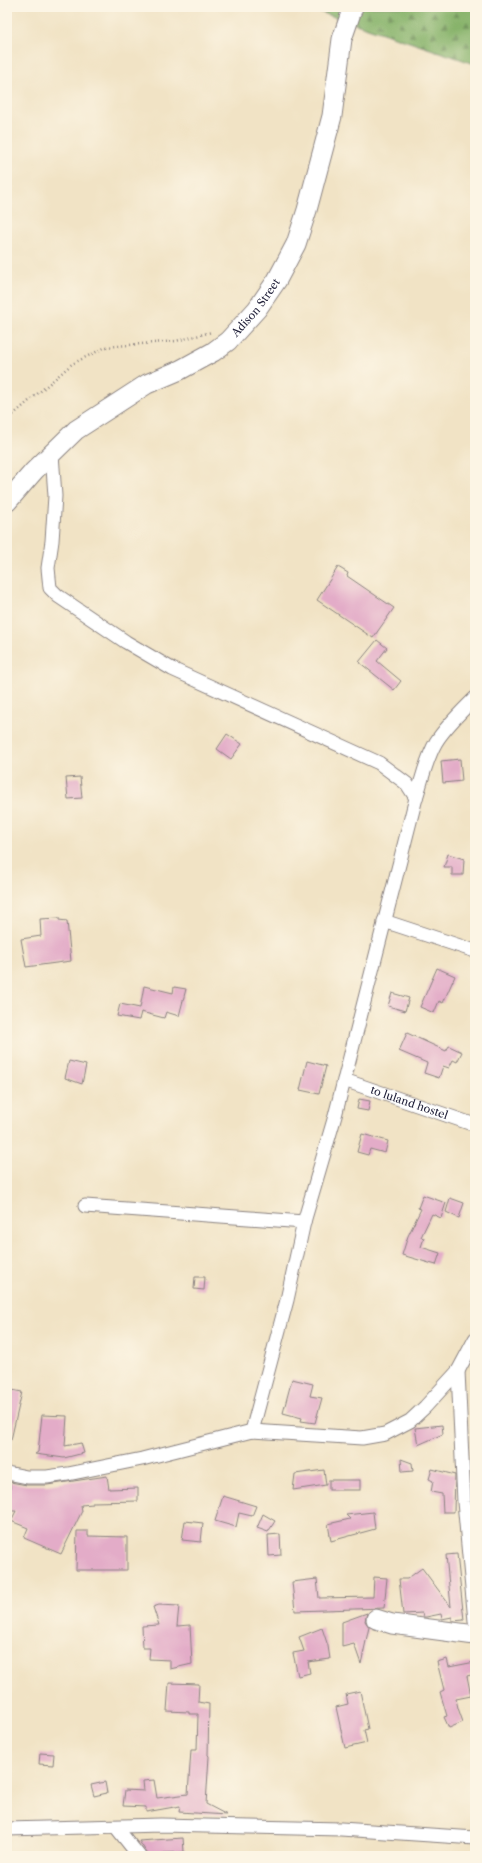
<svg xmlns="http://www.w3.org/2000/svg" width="482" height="1863" viewBox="0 0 482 1863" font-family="'Libre Caslon Text',serif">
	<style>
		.forest { fill: url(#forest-firs); stroke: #546a53 }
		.building { fill: #e3acc8 }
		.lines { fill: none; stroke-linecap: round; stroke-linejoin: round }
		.street-casing { stroke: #8a8280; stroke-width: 15 }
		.secondary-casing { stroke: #8a8280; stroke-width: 21 }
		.path { stroke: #8a8280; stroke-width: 2.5; stroke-dasharray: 1 3; stroke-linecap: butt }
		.street { stroke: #fff; stroke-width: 13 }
		.secondary { stroke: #fff; stroke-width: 19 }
		.labels { text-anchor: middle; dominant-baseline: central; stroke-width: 3; stroke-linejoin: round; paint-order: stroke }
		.street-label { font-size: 11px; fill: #22223b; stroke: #fcf5e5 }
	</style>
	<defs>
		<pattern id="forest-firs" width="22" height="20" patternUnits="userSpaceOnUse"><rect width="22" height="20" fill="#87b36b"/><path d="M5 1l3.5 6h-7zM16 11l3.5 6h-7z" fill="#6e9159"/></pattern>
	</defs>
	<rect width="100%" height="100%" fill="#fcf5e5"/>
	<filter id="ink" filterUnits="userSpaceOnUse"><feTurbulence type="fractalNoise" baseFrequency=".025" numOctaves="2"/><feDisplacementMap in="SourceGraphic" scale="8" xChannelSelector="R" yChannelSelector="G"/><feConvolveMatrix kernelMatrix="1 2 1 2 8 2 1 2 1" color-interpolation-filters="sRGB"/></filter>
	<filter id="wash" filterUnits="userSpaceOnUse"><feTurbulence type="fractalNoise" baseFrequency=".012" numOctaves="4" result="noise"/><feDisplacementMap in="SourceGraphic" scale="16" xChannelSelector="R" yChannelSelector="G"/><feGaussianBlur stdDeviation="0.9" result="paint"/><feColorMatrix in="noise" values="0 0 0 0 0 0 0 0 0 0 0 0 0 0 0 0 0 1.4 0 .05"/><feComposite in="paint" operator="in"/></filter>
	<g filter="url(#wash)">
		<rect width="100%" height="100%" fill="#f1e3c5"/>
		<polygon class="forest" points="305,7 475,7 475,64"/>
		<g id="blocks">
			<g class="building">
				<polygon points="338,567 348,573 347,576 394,608 373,638 317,600"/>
				<polygon points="377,640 387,648 377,661 401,681 394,690 359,662"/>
				<polygon points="227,734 242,744 231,759 217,749"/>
				<polygon points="460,759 462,781 443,783 441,761"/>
				<polygon points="80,777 82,798 68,799 66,778"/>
				<polygon points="448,854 464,859 463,875 452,875 452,867 444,867"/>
				<polygon points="59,918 59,920 67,921 71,961 26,967 21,939 41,936 40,919"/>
				<polygon points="437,968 455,976 443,1003 439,1001 434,1013 420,1007"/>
				<polygon points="144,986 173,993 174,987 186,989 179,1016 166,1012 164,1018 141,1012 139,1020 117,1016 120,1004 140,1008"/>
				<polygon points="392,993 409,998 405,1011 388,1006"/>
				<polygon points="407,1033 446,1051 449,1046 462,1052 457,1062 453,1060 449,1068 443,1066 439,1078 424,1073 427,1063 399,1051"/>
				<polygon points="69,1061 86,1065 82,1084 65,1078"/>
				<polygon points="307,1061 326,1066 319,1094 300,1090"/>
				<polygon points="359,1099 370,1101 368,1111 357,1109"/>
				<polygon points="362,1134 388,1141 385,1153 370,1149 368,1155 357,1152"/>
				<polygon points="423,1195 446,1203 441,1218 432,1214 421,1237 424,1238 421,1247 440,1253 436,1265 402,1255 408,1236 421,1209 418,1208"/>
				<polygon points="450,1198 464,1203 459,1218 446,1212"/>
				<polygon points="195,1277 205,1277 204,1290 194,1289"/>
				<polygon points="292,1379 313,1384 310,1396 322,1398 315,1423 301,1421 302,1418 283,1413"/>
				<polygon points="12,1390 22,1392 11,1440 7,1439 7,1410"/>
				<polygon points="42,1415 67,1416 65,1446 81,1443 84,1453 64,1458 35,1454 38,1452"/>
				<polygon points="442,1425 443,1434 418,1445 415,1428"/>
				<polygon points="401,1459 412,1463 413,1471 402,1472"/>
				<polygon points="432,1469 455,1475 454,1512 443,1512 442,1494 431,1492 433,1481 429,1479"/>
				<polygon points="324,1470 326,1485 293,1490 295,1474"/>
				<polygon points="107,1476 109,1489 138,1488 138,1501 93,1502 93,1504 81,1505 82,1511 61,1554 24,1538 28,1528 11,1521 16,1511 10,1511 10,1482 27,1485 47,1485"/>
				<rect x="329" y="1480" width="31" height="10"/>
				<polygon points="223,1496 256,1506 252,1516 239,1513 236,1527 215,1521"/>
				<polygon points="373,1512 375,1529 331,1541 328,1524 350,1519 346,1515"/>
				<polygon points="263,1514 275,1521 268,1532 257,1528"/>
				<polygon points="185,1521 203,1523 201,1542 182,1540"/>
				<polygon points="77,1531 88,1531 88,1536 127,1537 127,1570 76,1570"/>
				<polygon points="280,1534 281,1555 269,1556 268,1535"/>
				<polygon points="457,1554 464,1620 452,1621 452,1617 442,1619 441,1614 426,1617 423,1617 422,1613 403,1614 399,1579 407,1579 422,1568 451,1607 446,1555"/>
				<polygon points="374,1577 387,1578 384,1608 295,1611 292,1582 317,1579 319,1598 373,1597"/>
				<polygon points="159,1605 179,1606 177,1626 190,1625 192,1664 170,1669 170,1660 149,1659 150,1648 143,1648 142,1626 159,1625 153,1607"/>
				<polygon points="367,1613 365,1621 369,1627 361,1664 354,1644 342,1647 342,1622"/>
				<polygon points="322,1628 328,1646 330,1659 308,1662 310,1673 298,1676 293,1653 304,1651 299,1637"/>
				<polygon points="447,1659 449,1667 475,1662 475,1674 467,1676 471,1696 456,1699 458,1708 463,1722 449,1728 444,1717 447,1716 440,1692 444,1690 437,1662"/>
				<polygon points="169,1683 199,1684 198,1702 209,1704 208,1755 209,1756 206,1804 227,1815 179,1812 180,1806 146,1812 146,1807 123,1806 125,1790 144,1791 143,1781 154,1780 157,1798 188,1794 191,1750 197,1750 198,1714 189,1714 189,1712 167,1711"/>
				<polygon points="360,1691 368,1729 364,1730 367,1743 345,1748 336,1707 348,1704 346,1694"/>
				<polygon points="40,1753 54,1754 53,1765 39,1764"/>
				<polygon points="105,1782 107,1793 94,1796 91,1785"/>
				<polygon points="183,1838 184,1852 164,1853 166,1856 149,1856 139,1841"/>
			</g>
		</g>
	</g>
	<g filter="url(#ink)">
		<use href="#blocks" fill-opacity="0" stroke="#8a8280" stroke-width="1"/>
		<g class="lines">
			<defs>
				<g id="street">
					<polyline points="52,454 55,496 52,541 48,568 50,588 58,596 126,642 172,669 379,763 407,784 416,798"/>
					<polyline points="384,921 475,951"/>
					<path id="s1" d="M344,1080L475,1125"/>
					<polyline points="85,1206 304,1222"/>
					<polyline points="458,1371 464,1502 475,1621"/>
					<path d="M252,1431L287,1300L304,1222L335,1116L416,798C422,780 426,759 436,742C446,726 461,712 475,698"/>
					<polyline points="7,1473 27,1477 47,1477 68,1474 142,1459 252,1431 362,1438 385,1434 410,1421 425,1407 458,1371 475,1339"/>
					<polyline points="116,1827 139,1856"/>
					<polyline points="7,1829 161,1825 341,1829 475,1838"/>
				</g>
				<g id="secondary">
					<path id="s2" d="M7,502L34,471L76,430L147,384L180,370L213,352L228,341L257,309L277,280L296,244L307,210L332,116L342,39L353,7"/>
					<polyline points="376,1619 392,1624 475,1635"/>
				</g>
			</defs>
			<use href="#street" class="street-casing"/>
			<use href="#secondary" class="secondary-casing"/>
			<polyline class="path" points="7,420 72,364 106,347 176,341 212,332"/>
			<use href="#street" class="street"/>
			<use href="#secondary" class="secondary"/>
		</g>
	</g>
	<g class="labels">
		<g class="street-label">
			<text stroke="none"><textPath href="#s2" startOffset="320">Adison Street</textPath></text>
			<text stroke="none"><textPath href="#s1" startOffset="69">to luland hostel</textPath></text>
		</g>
	</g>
	<rect width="482" height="1863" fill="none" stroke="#fcf5e5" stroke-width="24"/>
</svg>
